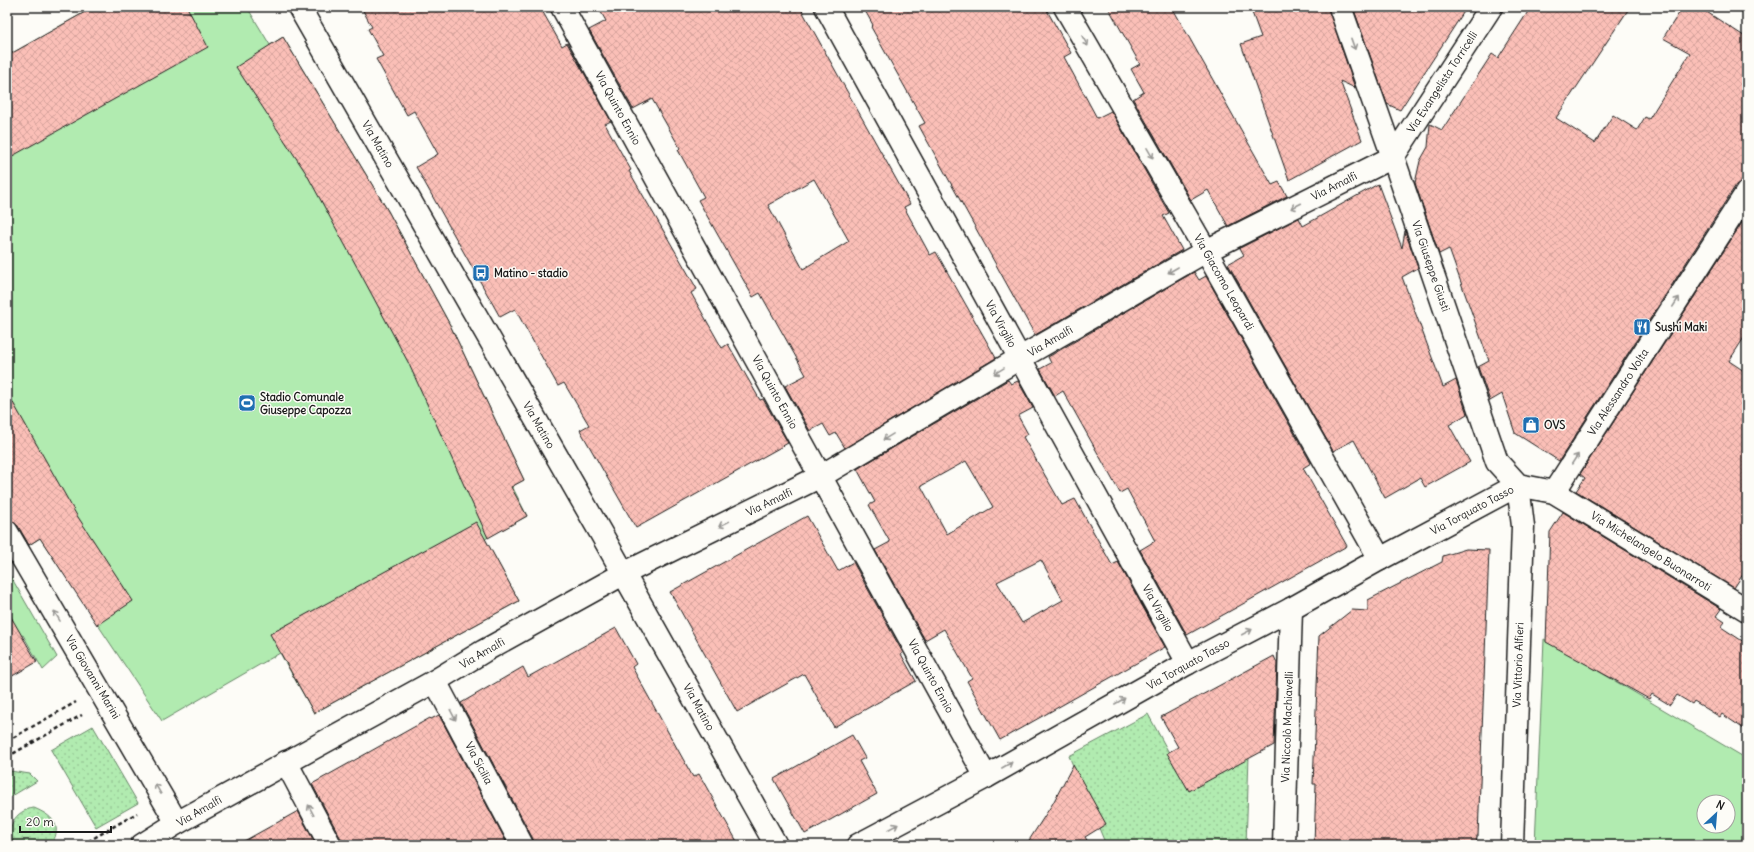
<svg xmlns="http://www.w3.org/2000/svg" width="1754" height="852" viewBox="0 0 1754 852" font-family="Delius,sans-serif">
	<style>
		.grass { fill: url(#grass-dots); stroke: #668466 }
		.green { fill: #b1ebb0; stroke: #668466; fill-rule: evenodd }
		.building { fill: url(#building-cross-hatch); stroke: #1c1c1c; fill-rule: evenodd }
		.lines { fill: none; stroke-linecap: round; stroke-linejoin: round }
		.minor-casing { stroke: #1c1c1c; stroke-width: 25 }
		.path { stroke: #1c1c1c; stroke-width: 2.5; stroke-dasharray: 4 3; stroke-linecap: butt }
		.minor { stroke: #fdfcf7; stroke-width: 22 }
		.oneway { stroke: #989794 }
		.labels { text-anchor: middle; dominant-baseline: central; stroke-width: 3; stroke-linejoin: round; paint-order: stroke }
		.street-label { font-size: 11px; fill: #1c1c1c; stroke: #fdfcf7 }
		.poi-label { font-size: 11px; font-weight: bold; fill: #1c1c1c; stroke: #fdfcf7; text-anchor: start }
	</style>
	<defs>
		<pattern id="grass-dots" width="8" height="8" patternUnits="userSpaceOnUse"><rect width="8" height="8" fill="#b1ebb0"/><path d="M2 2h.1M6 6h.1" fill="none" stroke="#98c997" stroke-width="1.8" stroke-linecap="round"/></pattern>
		<pattern id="building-cross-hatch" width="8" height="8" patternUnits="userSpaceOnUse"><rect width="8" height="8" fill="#fbbfb7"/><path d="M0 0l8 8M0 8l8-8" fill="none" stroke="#d7a49d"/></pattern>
	</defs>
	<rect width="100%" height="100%" fill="#fdfcf7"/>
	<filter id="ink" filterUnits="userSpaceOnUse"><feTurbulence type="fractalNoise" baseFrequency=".025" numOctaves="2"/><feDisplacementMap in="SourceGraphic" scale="8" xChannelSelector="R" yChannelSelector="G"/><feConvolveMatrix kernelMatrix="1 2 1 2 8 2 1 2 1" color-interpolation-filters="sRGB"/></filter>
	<g filter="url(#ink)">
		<g class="grass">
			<polygon points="1148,714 1188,788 1249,756 1246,845 1106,845 1069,756"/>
			<polygon points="93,726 138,803 96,827 51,750"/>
			<polygon points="10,771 30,774 37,781 7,799 7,772"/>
			<path d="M34,808C51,815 64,825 51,845H15C4,829 15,810 34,808Z"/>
		</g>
		<g class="green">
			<polygon points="94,7 247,7 270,45 283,37 388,211 450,325 524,480 512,486 527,516 485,539 519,601 314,713 280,653 162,721 40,538 26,547 7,515 7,56"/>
			<polygon points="7,570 57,657 43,670 23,635 14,640 7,627"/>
			<path d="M1544,639L1747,759V845H1535ZM1704,802H1728V826H1704Z"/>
		</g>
		<g class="building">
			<polygon points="94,7 187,7 208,47 7,159 7,56"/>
			<polygon points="361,7 540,7 562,46 567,43 611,121 605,124 631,170 629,171 697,289 691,293 722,348 728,344 760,400 763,399 788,443 636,528 580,430 589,425 564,383 558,386 515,309 500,317 416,167 438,154 414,111 407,115 376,59 383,56 368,29 372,27"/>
			<path d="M598,7H800L910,204L904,207L930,255L936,252L996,358L845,448L836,433L830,436L823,424L810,431L785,386L806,375L760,293L753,297L698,200L704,197L678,150L680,148L652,99L633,109L589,30L606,21ZM814,179L849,241L803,269L768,205Z"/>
			<polygon points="863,7 1045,7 1071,53 1064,57 1097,118 1111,111 1169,213 1163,216 1182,250 1035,335 919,126 925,123 871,27 873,25"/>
			<polygon points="1108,7 1172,7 1272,185 1279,182 1287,196 1228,226 1208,190 1191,200 1133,99 1144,92 1131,69 1140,64"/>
			<polygon points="1250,7 1328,7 1355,88 1340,81 1362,140 1289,180 1241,44 1261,37"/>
			<polygon points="1353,7 1467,7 1400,110 1387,104"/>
			<polygon points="1531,7 1630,7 1556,118 1595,143 1613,115 1637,130 1645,117 1649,119 1690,53 1663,38 1683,7 1699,7 1747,38 1747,180 1741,181 1736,185 1559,461 1515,433 1502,394 1490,401 1478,367 1489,361 1449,249 1439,254 1415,183 1420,161 1428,147 1430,124 1442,130 1492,54 1498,58"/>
			<polygon points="283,37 388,211 450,325 524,480 511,487 527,516 488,538 408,362 357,267 306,173 236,67"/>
			<polygon points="1378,184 1402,248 1405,231 1418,268 1402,277 1443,387 1456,380 1467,414 1449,425 1470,462 1425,487 1420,478 1385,498 1354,440 1333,451 1228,264 1244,255 1240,248 1299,218 1303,226"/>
			<polygon points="1747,215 1747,333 1729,361 1747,373 1747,568 1734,588 1576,491 1585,478 1580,474"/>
			<polygon points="1194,272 1199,280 1206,276 1311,463 1303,468 1347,546 1187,635 1140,550 1155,541 1127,489 1120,493 1063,391 1055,396 1040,369 1051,363 1048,357"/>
			<path d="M1008,380L1011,384L1018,381L1033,408L1018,416L1028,434L1023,437L1062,505L1075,499L1112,565L1118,562L1165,647L1000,740L967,681L972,678L944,629L925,640L875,550L890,542L869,505L875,502L857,469ZM966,461L993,507L947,534L921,486ZM1041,560L1063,600L1022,623L997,582Z"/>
			<polygon points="7,392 76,514 133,601 97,625 40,538 29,545 18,526 10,520 7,515"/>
			<polygon points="1563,512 1721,609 1716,616 1725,622 1721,627 1747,644 1747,731 1722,714 1720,717 1694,701 1692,704 1677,695 1670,705 1652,694 1649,699 1546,642 1550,532"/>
			<polygon points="807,516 838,571 853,562 903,653 901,654 916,681 834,727 804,674 737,712 670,592"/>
			<polygon points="476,522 519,601 314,713 270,634"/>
			<polygon points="1466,549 1489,550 1478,836 1477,836 1476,845 1314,845 1316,784 1313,784 1319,636 1352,610 1368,611 1368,600 1442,562 1443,556"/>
			<polygon points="7,610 37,662 7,679"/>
			<polygon points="616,628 636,664 632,667 693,777 699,774 739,845 534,845 533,839 461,703 523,667 528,677"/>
			<polygon points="1274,656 1277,663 1274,745 1189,791 1167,753 1178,747 1161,717"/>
			<polygon points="439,715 508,845 342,845 341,839 312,784 430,718 431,719"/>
			<polygon points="852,735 865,758 859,761 877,794 805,834 774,779"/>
			<polygon points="1073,765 1106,824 1085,837 1090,845 1026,845 1053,803"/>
			<polygon points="298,811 316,845 237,845"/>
		</g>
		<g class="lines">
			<defs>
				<g id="minor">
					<polyline points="299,7 602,535 776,845"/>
					<polyline points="562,7 986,777"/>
					<polyline points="826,7 1188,663"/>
					<polyline points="1065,7 1206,251 1380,559"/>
					<polyline points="1340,7 1393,157 1497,462 1518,485 1554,492 1747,610"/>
					<polyline points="1554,492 1747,192"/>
					<polyline points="7,532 177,823"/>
					<polyline points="435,681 522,845"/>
					<polyline points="286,762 330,845"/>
					<polyline points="142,845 177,823 435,681 484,651 623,574 821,476 1020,358 1206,251 1393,157 1491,7"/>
					<polyline points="858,845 986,777 1188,663 1291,609 1380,559 1518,485 1523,526 1512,845"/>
					<polyline points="1284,845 1291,609"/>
				</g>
			</defs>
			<use href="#minor" class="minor-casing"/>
			<g class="path">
				<polyline points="7,10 13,7"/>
				<polyline points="7,741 76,702"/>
				<polyline points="7,757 82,715"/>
				<polyline points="82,845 137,813"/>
			</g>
			<use href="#minor" class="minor"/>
		</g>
		<defs><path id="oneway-shaft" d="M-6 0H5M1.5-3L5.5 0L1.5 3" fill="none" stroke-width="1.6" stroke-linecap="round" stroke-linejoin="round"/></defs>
		<g class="oneway">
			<use href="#oneway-shaft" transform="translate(1085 41) rotate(60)"/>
			<use href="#oneway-shaft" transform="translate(1353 44) rotate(70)"/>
			<use href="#oneway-shaft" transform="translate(1150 153) rotate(60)"/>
			<use href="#oneway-shaft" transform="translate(1296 206) rotate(153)"/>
			<use href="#oneway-shaft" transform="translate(1173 270) rotate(150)"/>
			<use href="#oneway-shaft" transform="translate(1676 302) rotate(-57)"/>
			<use href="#oneway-shaft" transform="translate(999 371) rotate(149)"/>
			<use href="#oneway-shaft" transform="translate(888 437) rotate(149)"/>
			<use href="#oneway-shaft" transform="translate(1575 459) rotate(-57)"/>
			<use href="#oneway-shaft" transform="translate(724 524) rotate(154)"/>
			<use href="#oneway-shaft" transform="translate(57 616) rotate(-121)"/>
			<use href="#oneway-shaft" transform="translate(1247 632) rotate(-28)"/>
			<use href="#oneway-shaft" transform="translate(1120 701) rotate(-30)"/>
			<use href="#oneway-shaft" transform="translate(453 715) rotate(62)"/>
			<use href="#oneway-shaft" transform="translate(1007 765) rotate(-30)"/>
			<use href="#oneway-shaft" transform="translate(158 789) rotate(-120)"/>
			<use href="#oneway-shaft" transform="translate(311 810) rotate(-118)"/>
			<use href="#oneway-shaft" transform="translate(893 827) rotate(-28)"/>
		</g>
	</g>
	<defs>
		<symbol id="bus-square" viewBox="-11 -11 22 22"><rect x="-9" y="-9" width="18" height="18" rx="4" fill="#1f6fb2" stroke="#fdfcf7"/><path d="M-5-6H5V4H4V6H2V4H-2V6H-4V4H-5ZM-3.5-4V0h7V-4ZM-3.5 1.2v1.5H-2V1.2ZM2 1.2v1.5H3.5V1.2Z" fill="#fff"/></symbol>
		<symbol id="restaurant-square" viewBox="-11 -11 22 22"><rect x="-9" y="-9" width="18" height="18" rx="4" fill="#1f6fb2" stroke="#fdfcf7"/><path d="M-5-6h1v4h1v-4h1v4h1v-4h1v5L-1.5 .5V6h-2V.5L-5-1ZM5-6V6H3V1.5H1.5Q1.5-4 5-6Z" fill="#fff"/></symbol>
		<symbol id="stadium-square" viewBox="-11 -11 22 22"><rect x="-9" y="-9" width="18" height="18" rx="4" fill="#1f6fb2" stroke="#fdfcf7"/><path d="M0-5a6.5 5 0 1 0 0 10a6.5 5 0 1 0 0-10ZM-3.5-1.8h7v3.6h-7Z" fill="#fff"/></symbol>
		<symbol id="shop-square" viewBox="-11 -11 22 22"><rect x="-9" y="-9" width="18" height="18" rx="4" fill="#1f6fb2" stroke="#fdfcf7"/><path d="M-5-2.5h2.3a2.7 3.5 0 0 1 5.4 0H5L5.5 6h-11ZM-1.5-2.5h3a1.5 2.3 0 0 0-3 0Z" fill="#fff"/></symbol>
	</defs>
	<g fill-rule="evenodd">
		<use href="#bus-square" x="471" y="263" width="20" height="20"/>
		<use href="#restaurant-square" x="1632" y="317" width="20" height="20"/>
		<use href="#stadium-square" x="237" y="393" width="20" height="20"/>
		<use href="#shop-square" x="1521" y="415" width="20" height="20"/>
	</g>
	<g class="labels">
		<g class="street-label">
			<text transform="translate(1442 82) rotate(-57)">Via Evangelista Torricelli</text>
			<text transform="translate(618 108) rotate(61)">Via Quinto Ennio</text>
			<text transform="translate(378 144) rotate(60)">Via Matino</text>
			<text transform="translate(1334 186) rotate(-27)">Via Amalfi</text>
			<text transform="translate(1431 266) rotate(71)">Via Giuseppe Giusti</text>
			<text transform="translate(1224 282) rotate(60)">Via Giacomo Leopardi</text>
			<text transform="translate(1001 324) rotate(61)">Via Virgilio</text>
			<text transform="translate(1050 341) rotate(-30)">Via Amalfi</text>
			<text transform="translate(775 392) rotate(61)">Via Quinto Ennio</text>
			<text transform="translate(1618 392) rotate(-57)">Via Alessandro Volta</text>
			<text transform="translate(539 425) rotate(60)">Via Matino</text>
			<text transform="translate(769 502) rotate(-26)">Via Amalfi</text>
			<text transform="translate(1472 510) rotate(-28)">Via Torquato Tasso</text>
			<text transform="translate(1651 551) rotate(32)">Via Michelangelo Buonarroti</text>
			<text transform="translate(1158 608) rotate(61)">Via Virgilio</text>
			<text transform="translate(482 653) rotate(-30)">Via Amalfi</text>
			<text transform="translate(1188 664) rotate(-29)">Via Torquato Tasso</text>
			<text transform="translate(1518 665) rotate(-88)">Via Vittorio Alfieri</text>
			<text transform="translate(931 676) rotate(61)">Via Quinto Ennio</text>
			<text transform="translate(93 677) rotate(59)">Via Giovanni Marini</text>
			<text transform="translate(699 707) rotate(61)">Via Matino</text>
			<text transform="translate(1287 727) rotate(-88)">Via Niccolò Machiavelli</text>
			<text transform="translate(479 763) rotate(62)">Via Sicilia</text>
			<text transform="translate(199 811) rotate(-30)">Via Amalfi</text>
		</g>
		<g class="poi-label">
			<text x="494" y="273">Matino - stadio</text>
			<text x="1655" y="327">Sushi Maki</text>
			<text x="260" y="397">Stadio Comunale<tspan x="260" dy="13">Giuseppe Capozza</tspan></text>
			<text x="1544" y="425">OVS</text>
		</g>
	</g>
	<rect width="1754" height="852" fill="none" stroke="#fdfcf7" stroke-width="24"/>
	<rect x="12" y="12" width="1730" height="828" fill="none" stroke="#1c1c1c" stroke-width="1.5" filter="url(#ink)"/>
	<g transform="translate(1716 814) rotate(26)"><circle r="19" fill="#fdfcf7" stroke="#a3a29f"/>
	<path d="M0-3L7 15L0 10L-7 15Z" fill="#1f6fb2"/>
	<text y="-6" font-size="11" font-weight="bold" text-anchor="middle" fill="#1c1c1c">N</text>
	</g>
	<path d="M20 826v6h91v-6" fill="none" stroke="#1c1c1c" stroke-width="2"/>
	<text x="26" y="826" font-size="12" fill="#1c1c1c" stroke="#fdfcf7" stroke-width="3" paint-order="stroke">20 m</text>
</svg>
